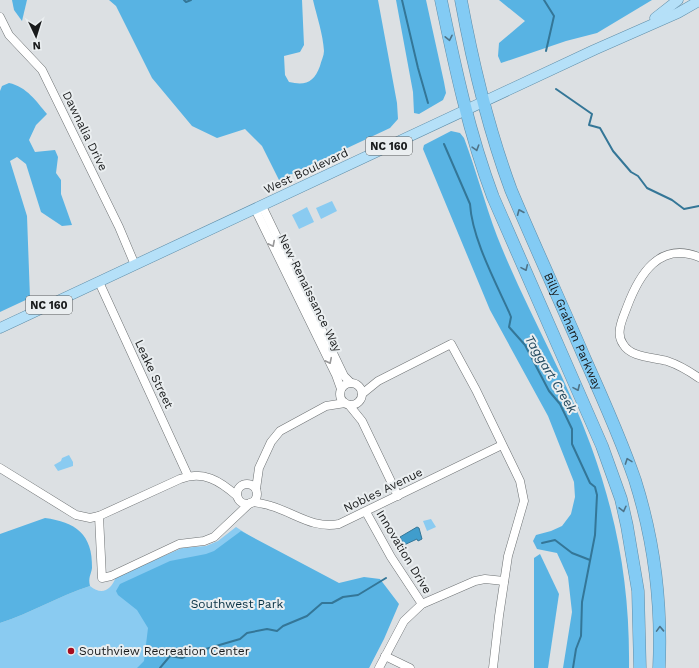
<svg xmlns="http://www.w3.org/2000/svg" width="699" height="668" viewBox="0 0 699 668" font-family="'Work Sans',sans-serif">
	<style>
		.green { fill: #8acbf1 }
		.forest { fill: #58b3e3 }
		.water { fill: #409dcc; stroke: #347697 }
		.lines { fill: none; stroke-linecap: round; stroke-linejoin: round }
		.stream { stroke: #347697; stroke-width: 2 }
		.minor-casing { stroke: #6e7274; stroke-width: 9 }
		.major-casing { stroke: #5e8da8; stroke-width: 11 }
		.highway-casing { stroke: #5e8da8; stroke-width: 13 }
		.minor { stroke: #fff; stroke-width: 8 }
		.major { stroke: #b5e0f8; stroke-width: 10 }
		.highway { stroke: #83cbf4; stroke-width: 12 }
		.oneway { stroke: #4e7388 }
		.oneway2 { stroke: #989899 }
		.poi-dot { fill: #a60d1f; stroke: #eaeef0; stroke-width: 1.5 }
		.labels { text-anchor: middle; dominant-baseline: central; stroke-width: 4; stroke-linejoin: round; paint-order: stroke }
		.shield { fill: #eaeef0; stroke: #585a5c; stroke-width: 1 }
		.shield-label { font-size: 11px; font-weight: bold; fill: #191b1c }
		.street-label { font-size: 12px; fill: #191b1c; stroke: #eaeef0 }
		.park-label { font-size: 12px; fill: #073144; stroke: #eaeef0 }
		.poi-label { font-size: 12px; fill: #191b1c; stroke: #eaeef0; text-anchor: start }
		.water-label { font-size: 13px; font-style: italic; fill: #22495e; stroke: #eaeef0 }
	</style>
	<rect width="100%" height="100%" fill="#dce0e3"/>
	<g class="green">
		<polygon points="332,201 337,211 321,219 316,208"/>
		<polygon points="307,207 314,222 299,229 292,215"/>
		<polygon points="69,455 73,462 73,466 58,471 54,465 61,461 62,458"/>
		<polygon points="431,519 436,527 427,531 423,521"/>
		<path d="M236,527L389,626L369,668H0V623C31,613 59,596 90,586C102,596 111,590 116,577L182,548L206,546L218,541Z"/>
	</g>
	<g class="forest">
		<polygon points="12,0 27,0 22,21 14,10"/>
		<path d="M109,0H302L304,45L300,52L284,56L285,75L289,82C306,86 314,82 320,66C321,61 324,56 324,51C323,34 317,17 313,0H378L397,103L398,119L390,128L279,180L262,146L245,129L217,138L192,126L152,78L116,6Z"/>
		<polygon points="396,0 426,0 444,82 446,93 443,100 419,114 414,113 413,92"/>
		<polygon points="499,0 652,0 597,33 566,41 501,63 498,56 499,43 525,21"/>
		<path d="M9,83C27,87 36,101 47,114L36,125L29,140L35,152L55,150L58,157L56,173L61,180V194L72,225L62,226L41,212L26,164L17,157L10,161L27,216L30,298L0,312V91L2,86Z"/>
		<path d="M451,131L460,133L464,138C476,170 485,204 497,236C525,307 565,374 591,446C618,521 630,588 629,668H563L572,612L568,577L557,553L537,549L533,541L536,535L551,531L562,526L571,514L575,497L574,482L548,416L490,310L423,149L424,145Z"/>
		<path d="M45,518C75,522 93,534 92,568C91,575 88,577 90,586C59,596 31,613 0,623V534Z"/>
		<polygon points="241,531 339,583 364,577 380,579 399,604 384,639 369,668 137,668 144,661 148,628 137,610 118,595 116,591 120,584 170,561 206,554 214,551"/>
		<polygon points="540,554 559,594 548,668 534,668 534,558"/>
	</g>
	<polygon class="water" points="417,527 419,528 422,539 418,541 417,539 404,545 400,537"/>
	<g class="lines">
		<g class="stream">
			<polyline points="184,0 186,2 191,0"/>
			<polyline points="402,0 418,68 428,103"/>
			<polyline points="544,0 554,16 546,51"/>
			<polyline points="556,89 592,114 589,125 600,128 613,151 631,172 638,176 647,188 672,200 684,209 699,206"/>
			<path d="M444,144L470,204C472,238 495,281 509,312L511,317L509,327L525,345L549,391L560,404L572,429V444L590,483L595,487L597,495L595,535L582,602L581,636L576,649L573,668"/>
			<polyline points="542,543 555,540 572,553 590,560"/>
			<polyline points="160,668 170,656 182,658 192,653 240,639 247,633 267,629 277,631 283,626 307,616 322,603 332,603 343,597 358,595 386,578"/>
		</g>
		<defs>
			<g id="minor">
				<polyline points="0,17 9,35 42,70 119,227 135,265"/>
				<polyline points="262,206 344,376 351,383"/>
				<polyline points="255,209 336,375 341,389"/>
				<path d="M699,257C659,241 639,275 627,307C623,318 615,333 623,344C631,358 653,357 667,361C679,365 689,371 699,378"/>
				<polyline points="99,282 188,476"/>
				<circle cx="351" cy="394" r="11"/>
				<polyline points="362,394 378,381 451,344 476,390 520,481 524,501 508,556 499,616 493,668"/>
				<polyline points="349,405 362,421 398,496"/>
				<path d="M0,468L76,515L90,518L99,516L180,479C203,470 220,481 237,496"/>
				<circle cx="247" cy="494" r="10"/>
				<polyline points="256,489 259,468 271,442 280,431 326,406 345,403"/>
				<path d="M253,502C259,503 266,504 271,506C295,513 313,529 339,524L502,445"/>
				<polyline points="366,512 391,557 422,604"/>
				<polyline points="99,516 102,578 111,576 179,544 204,541 214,537 250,503"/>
				<polyline points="385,656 410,668"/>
				<polyline points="379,668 404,621 422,604 475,581 485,579 504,581"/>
			</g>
			<g id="major">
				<polyline points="655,18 678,0"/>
				<polyline points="0,328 594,50 678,13 699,1"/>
			</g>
			<g id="highway">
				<path d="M441,0C455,67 469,133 493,197L602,446L621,499L627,526L638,591L640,668"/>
				<path id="s1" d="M461,0C473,65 488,128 511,190C535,247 561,303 585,359C603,399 621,439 635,480C654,540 662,604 659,668"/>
			</g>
		</defs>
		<use href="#minor" class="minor-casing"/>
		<use href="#major" class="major-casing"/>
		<use href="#highway" class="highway-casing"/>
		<use href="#minor" class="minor"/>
		<use href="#major" class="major"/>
		<use href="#highway" class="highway"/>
	</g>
	<defs><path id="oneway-chevron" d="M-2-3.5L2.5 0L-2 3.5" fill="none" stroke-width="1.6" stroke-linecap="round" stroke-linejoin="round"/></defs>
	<g class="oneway">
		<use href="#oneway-chevron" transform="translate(449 38) rotate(78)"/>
		<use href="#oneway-chevron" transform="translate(476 148) rotate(73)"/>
		<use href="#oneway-chevron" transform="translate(520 212) rotate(-113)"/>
		<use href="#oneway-chevron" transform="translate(525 268) rotate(66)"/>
		<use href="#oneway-chevron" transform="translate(577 388) rotate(66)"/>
		<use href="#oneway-chevron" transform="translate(628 461) rotate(-110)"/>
		<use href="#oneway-chevron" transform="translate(623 509) rotate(76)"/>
		<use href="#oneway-chevron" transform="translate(660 629) rotate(-92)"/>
	</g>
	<g class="oneway2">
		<use href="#oneway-chevron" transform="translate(272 244) rotate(63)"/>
		<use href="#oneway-chevron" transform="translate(329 361) rotate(64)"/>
	</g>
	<circle class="poi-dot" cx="71" cy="651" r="4"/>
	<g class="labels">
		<g class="shield">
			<rect x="366" y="137" width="46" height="18" rx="3"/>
			<rect x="26" y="296" width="46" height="18" rx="3"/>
		</g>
		<g class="shield-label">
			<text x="389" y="146">NC 160</text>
			<text x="49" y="305">NC 160</text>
		</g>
		<g class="street-label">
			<text transform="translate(85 131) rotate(64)">Dawnalia Drive</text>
			<text transform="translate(306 171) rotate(-25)">West Boulevard</text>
			<text transform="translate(310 293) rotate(64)">New Renaissance Way</text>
			<text stroke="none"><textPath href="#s1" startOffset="351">Billy Graham Parkway</textPath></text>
			<text transform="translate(154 374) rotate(65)">Leake Street</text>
			<text transform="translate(383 490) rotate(-26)">Nobles Avenue</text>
			<text transform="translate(404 552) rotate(59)">Innovation Drive</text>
		</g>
		<g class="park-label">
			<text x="237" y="604">Southwest Park</text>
		</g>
		<g class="poi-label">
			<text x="79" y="651">Southview Recreation Center</text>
		</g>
		<g class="water-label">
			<text transform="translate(551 374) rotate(59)">Taggart Creek</text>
		</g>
	</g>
	<g transform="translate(36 36) rotate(176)" stroke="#eaeef0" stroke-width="3" paint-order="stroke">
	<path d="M0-3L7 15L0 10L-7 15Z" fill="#191b1c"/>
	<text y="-6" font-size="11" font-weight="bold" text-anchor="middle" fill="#191b1c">N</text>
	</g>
</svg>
